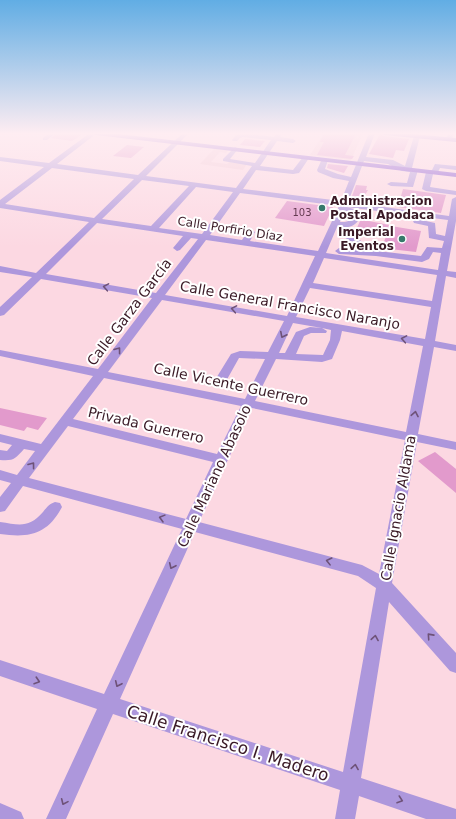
<svg xmlns="http://www.w3.org/2000/svg" width="456" height="819" viewBox="0 0 456 819" font-family="'DejaVu Sans',sans-serif">
	<style>
		.built { fill: #f1c9d5 }
		.building { fill: #e29acc }
		.lines { fill: none; stroke-linecap: round; stroke-linejoin: round }
		.minor { fill: #ad97dc; fill-rule: evenodd }
		.major { fill: #824fcf; fill-rule: evenodd }
		.oneway { stroke: #6e5278 }
		.poi-dot { fill: #36796b; stroke: #fff; stroke-width: 1.5 }
		.labels { text-anchor: middle; dominant-baseline: central; stroke-width: 4; stroke-linejoin: round; paint-order: stroke }
		.far-number-label { font-size: 10px; fill: #643a50 }
		.far-poi-label { font-size: 12px; font-weight: bold; fill: #3a1a26; stroke: #fff; text-anchor: start }
		.far-street-label { font-size: 12px; fill: #3a1a26; stroke: #fff }
		.street-label { font-size: 14px; fill: #3a1a26; stroke: #fff }
		.near-street-label { font-size: 17px; fill: #3a1a26; stroke: #fff }
	</style>
	<rect width="100%" height="100%" fill="#fcd8e2"/>
	<g class="built">
		<polygon points="324,133 363,133 351,160 310,155"/>
		<polygon points="214,149 228,150 226,153 220,152 211,162 227,164 229,162 247,164 243,170 200,164"/>
	</g>
	<g class="building">
		<polygon points="57,133 84,133 72,141 51,138"/>
		<polygon points="324,133 356,134 345,155 354,156 352,159 317,155 324,142 320,142"/>
		<polygon points="380,134 384,136 409,139 404,151 396,150 393,158 369,154"/>
		<polygon points="245,139 265,141 260,147 240,145"/>
		<polygon points="127,145 144,147 131,158 113,156"/>
		<polygon points="328,164 348,166 344,173 327,168"/>
		<polygon points="356,185 367,186 366,190 368,190 362,200 351,199"/>
		<polygon points="403,189 446,195 441,213 398,207"/>
		<polygon points="287,201 333,207 324,226 275,218"/>
		<polygon points="364,220 389,225 387,234 356,230 360,221"/>
		<polygon points="391,226 421,231 416,252 381,248"/>
		<polygon points="0,408 47,418 38,430 27,427 24,431 0,425"/>
		<polygon points="435,452 456,469 456,493 418,461"/>
	</g>
	<g class="lines">
		<g class="minor">
			<polygon points="49,133 56,133 47,140 43,140 43,138"/>
			<path d="M90,133H97L57,164L138,175L183,133H189L146,176L236,188L252,166L223,161V159L235,147L238,149L230,159L255,163L271,140L243,137L240,138L237,141H233L232,140L236,135L243,133L274,137L277,133H283L280,137L293,139L296,141L293,143L277,141L260,166L293,170L303,157H307L309,158L299,173L293,174L256,170L243,189L341,201L349,181L333,178L318,172L317,170L322,159L324,158L328,160L325,169L338,174L351,177L369,133H375L366,157L393,160L405,166L414,136L417,134L420,136L412,168L418,170L413,187L391,186L387,184L391,182L407,183L410,172L402,171L388,164L364,161L348,202L449,216L452,199L456,197V221L447,271L456,272V278L446,276L435,341L456,345V351L434,347L418,434L456,442V450L417,442L392,583L456,653V673L450,671L389,602L361,778L456,809V819H426L359,796L355,819H335L340,790L113,714L66,819H46L97,709L0,676V660L104,694L182,529L23,486L5,511L0,512V497L11,483L0,480V470L17,475L35,451L24,449C15,459 14,461 0,460V450L7,451L12,445L0,442V434L41,444L93,376L0,356V350L98,369L152,298L41,279L4,315L0,316V307L32,277L0,272V266L36,273L89,222L0,208V200L44,167L0,161V157L49,163ZM52,168L134,179L94,218L5,204ZM142,180L189,186L151,226L102,219ZM196,187L233,192L202,234L159,228ZM240,193L339,206L318,251L250,241L255,232C251,228 222,224 218,228L222,231L246,234L242,240L210,235ZM346,207L448,220L445,236L436,234L435,223L417,219H414L413,221L414,223L428,226L429,238L444,241L442,248L427,247L421,256L377,251L347,232L343,235L344,237L364,250L339,248L335,251L339,254L376,256L422,262L429,259L433,252L441,253L438,270L326,253L337,227C351,228 355,227 362,215L354,209ZM344,212L353,216C350,222 346,222 340,222ZM97,223L183,236L173,248L177,251L180,250L191,238L198,239L156,293L46,274ZM206,240L315,256L287,316L165,295ZM324,258L437,275L432,301L313,283ZM310,288L431,307L425,339L296,317ZM162,300L284,321L268,352L240,351L231,354L215,380L217,383H225L239,358L265,359L245,399L108,372ZM293,323L322,328L310,327L296,332L285,353H279ZM322,328L331,330L330,340L323,355L296,354L304,336L311,333H326L327,331ZM342,331L423,346L406,432L255,401L276,359L322,362L332,359L340,340ZM104,378L241,406L217,454L73,419ZM252,408L405,440L379,574L362,565L199,522ZM68,426L213,462L186,519L29,478ZM195,532L358,576L376,588L343,772L120,699Z"/>
			<polygon points="448,133 454,133 451,141 446,140"/>
			<polygon points="435,164 456,166 456,170 440,168 437,174 433,174 430,187 456,191 456,195 426,191 422,189 426,172 432,170"/>
			<path d="M55,502L60,503L62,507C47,535 29,538 0,534V522C20,525 29,528 43,512C47,507 49,504 55,502Z"/>
			<polygon points="0,803 21,812 24,819 0,819"/>
		</g>
		<g class="major">
			<polygon points="93,133 110,133 456,173 456,177 96,135"/>
			<polygon points="381,133 401,133 456,138 456,142 384,135"/>
		</g>
	</g>
	<defs><path id="oneway-chevron" d="M-2-3.5L2.5 0L-2 3.5" fill="none" stroke-width="1.6" stroke-linecap="round" stroke-linejoin="round"/></defs>
	<g class="oneway">
		<use href="#oneway-chevron" transform="translate(106 287) rotate(-170)"/>
		<use href="#oneway-chevron" transform="translate(234 309) rotate(-170)"/>
		<use href="#oneway-chevron" transform="translate(283 335) rotate(117)"/>
		<use href="#oneway-chevron" transform="translate(404 339) rotate(-170)"/>
		<use href="#oneway-chevron" transform="translate(118 350) rotate(-53)"/>
		<use href="#oneway-chevron" transform="translate(415 414) rotate(-79)"/>
		<use href="#oneway-chevron" transform="translate(32 465) rotate(-53)"/>
		<use href="#oneway-chevron" transform="translate(162 518) rotate(-165)"/>
		<use href="#oneway-chevron" transform="translate(329 561) rotate(-166)"/>
		<use href="#oneway-chevron" transform="translate(172 566) rotate(115)"/>
		<use href="#oneway-chevron" transform="translate(430 636) rotate(-132)"/>
		<use href="#oneway-chevron" transform="translate(375 638) rotate(-81)"/>
		<use href="#oneway-chevron" transform="translate(37 681) rotate(18)"/>
		<use href="#oneway-chevron" transform="translate(118 684) rotate(115)"/>
		<use href="#oneway-chevron" transform="translate(355 767) rotate(-81)"/>
		<use href="#oneway-chevron" transform="translate(400 800) rotate(19)"/>
		<use href="#oneway-chevron" transform="translate(64 802) rotate(114)"/>
	</g>
	<linearGradient id="sky" x2="0" y2="1"><stop stop-color="#61ade4"/><stop offset="0.54" stop-color="#feedf2"/><stop offset="1" stop-color="#feedf2" stop-opacity="0"/></linearGradient>
	<rect width="456" height="247" fill="url(#sky)"/>
	<g class="poi-dot">
		<circle cx="322" cy="208" r="4"/>
		<circle cx="402" cy="239" r="4"/>
	</g>
	<g class="labels">
		<g class="far-number-label">
			<text x="302" y="212">103</text>
		</g>
		<g class="far-poi-label">
			<text x="330" y="201">Administracion<tspan x="330" dy="14">Postal Apodaca</tspan></text>
			<text x="394" y="232" text-anchor="end">Imperial<tspan x="394" dy="14">Eventos</tspan></text>
		</g>
		<g class="far-street-label">
			<text transform="translate(230 229) rotate(9)">Calle Porfirio Díaz</text>
		</g>
		<g class="street-label">
			<text transform="translate(290 305) rotate(10)">Calle General Francisco Naranjo</text>
			<text transform="translate(129 312) rotate(-53)">Calle Garza García</text>
			<text transform="translate(231 384) rotate(12)">Calle Vicente Guerrero</text>
			<text transform="translate(146 425) rotate(13)">Privada Guerrero</text>
			<text transform="translate(214 476) rotate(-65)">Calle Mariano Abasolo</text>
			<text transform="translate(398 508) rotate(-80)">Calle Ignacio Aldama</text>
		</g>
		<g class="near-street-label">
			<text transform="translate(228 743) rotate(18)">Calle Francisco I. Madero</text>
		</g>
	</g>
</svg>
